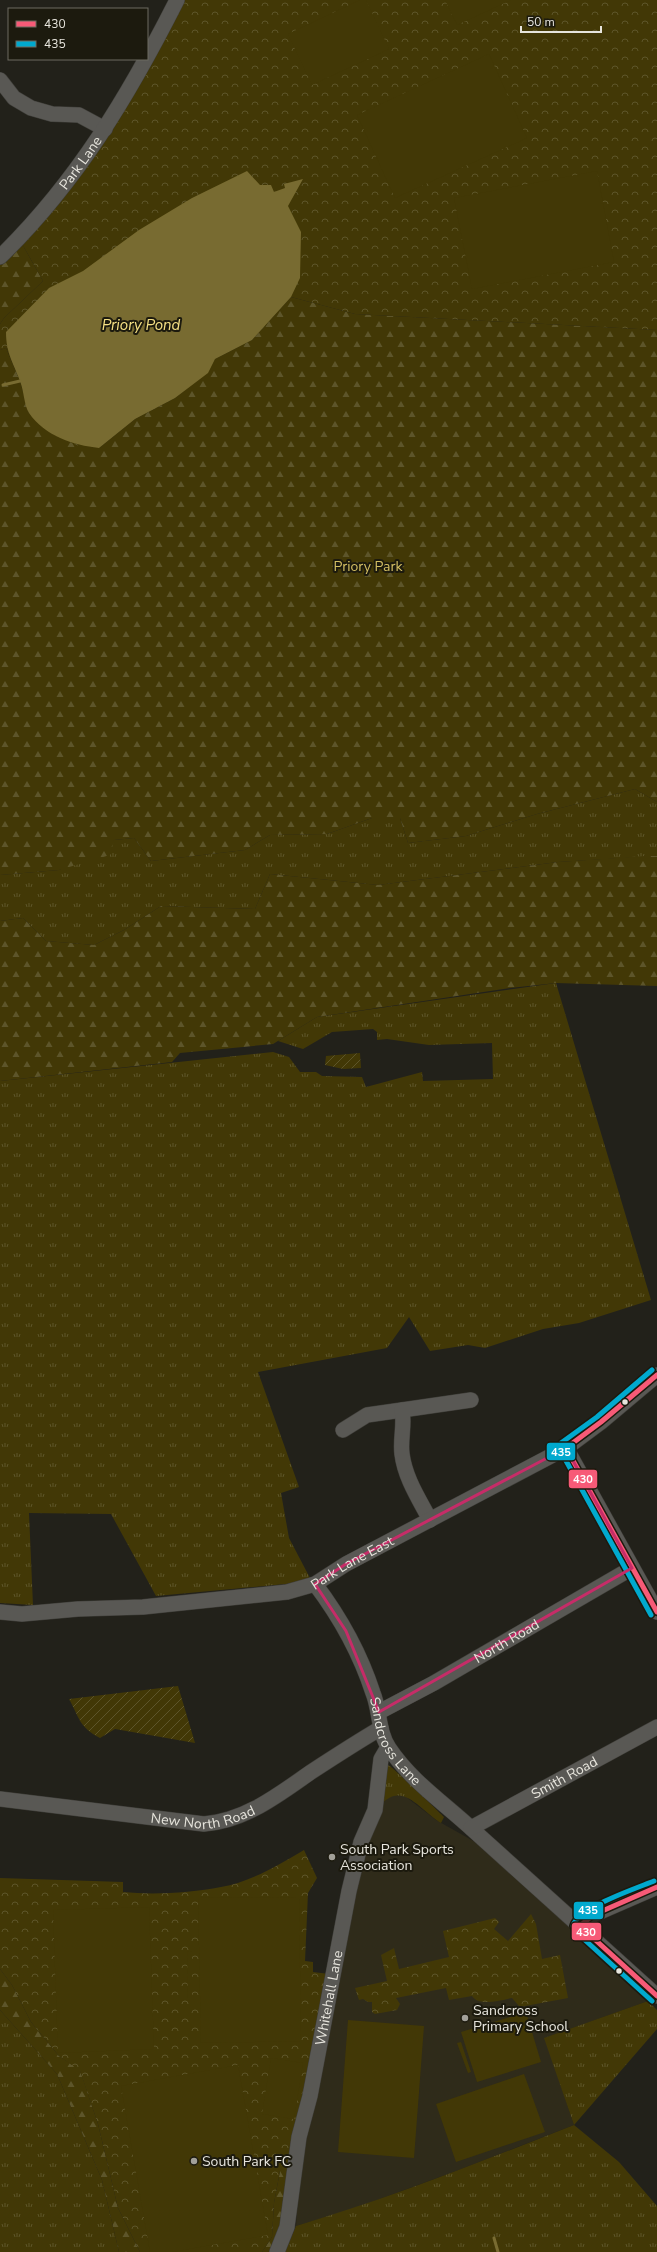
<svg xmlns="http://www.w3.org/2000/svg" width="657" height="2252" viewBox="0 0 657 2252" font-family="'Nunito Sans',sans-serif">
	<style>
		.built { fill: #2f2b1a }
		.grass { fill: url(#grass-tufts) }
		.forest { fill: url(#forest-firs) }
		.park { fill: url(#park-crowns) }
		.garden { fill: url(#garden-furrows) }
		.pitch { fill: #423806 }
		.water { fill: #786b31 }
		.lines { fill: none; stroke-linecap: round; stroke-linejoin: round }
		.stream { stroke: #786b31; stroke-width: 3 }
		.minor-casing { stroke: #3f3e39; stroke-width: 16 }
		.minor { stroke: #595854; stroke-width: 15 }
		.bus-1-casing { stroke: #1c1a0e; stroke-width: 8 }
		.bus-2-casing { stroke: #1c1a0e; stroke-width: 8 }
		.bus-1 { stroke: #f75a77; stroke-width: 5 }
		.bus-2 { stroke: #00a9ce; stroke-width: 5 }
		.marked { fill: none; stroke: #c62c68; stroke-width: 3; stroke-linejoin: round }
		.bus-dot { fill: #e7e5dd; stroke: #1c1a0e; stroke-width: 1.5 }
		.poi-dot { fill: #a2a099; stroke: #1c1a0e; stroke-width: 1.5 }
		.labels { text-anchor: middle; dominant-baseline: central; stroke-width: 4; stroke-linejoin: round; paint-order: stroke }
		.street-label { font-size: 14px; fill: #e7e5dd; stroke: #1c1a0e }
		.park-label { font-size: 14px; fill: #d4bf63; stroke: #1c1a0e }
		.poi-label { font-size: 14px; fill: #e7e5dd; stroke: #1c1a0e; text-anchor: start }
		.water-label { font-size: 15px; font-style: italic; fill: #f5e084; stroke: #1c1a0e }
		.line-badge { stroke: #1c1a0e; stroke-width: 1.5 }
		.badge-label { font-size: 11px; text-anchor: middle; font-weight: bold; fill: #fff }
	</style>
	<defs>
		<pattern id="grass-tufts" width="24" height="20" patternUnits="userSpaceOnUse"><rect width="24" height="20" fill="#423806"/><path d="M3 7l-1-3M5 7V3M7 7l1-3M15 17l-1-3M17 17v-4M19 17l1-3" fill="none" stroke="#5d552a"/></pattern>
		<pattern id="forest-firs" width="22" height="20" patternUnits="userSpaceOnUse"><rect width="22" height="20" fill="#423806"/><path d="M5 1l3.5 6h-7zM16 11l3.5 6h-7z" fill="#5d552a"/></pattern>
		<pattern id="park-crowns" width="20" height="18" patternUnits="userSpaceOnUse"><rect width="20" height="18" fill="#423806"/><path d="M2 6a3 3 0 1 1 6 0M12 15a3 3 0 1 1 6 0" fill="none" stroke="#5d552a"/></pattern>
		<pattern id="garden-furrows" width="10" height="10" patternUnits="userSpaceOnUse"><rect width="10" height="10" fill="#423806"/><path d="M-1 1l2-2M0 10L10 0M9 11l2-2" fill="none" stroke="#5d552a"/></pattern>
	</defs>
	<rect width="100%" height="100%" fill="#22211a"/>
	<polygon class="built" points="395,1795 405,1796 436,1820 477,1843 568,1925 648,2001 545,2038 574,2125 456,2171 350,2210 296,2226 300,2166 344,1945 370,1835 381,1805 387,1798"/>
	<g class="grass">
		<polygon points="635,789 657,802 657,856 558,862 378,885 270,874 255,909 161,906 124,930 94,945 46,941 23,918 0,921 0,875 59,870 114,840 134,838 151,861 245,850 270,835 327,834 372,818 400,818 408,843 466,836 537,814"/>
		<polygon points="556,983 651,1300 579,1323 543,1329 485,1348 468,1345 430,1351 409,1317 387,1348 258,1372 299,1487 281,1493 289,1538 310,1578 296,1583 156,1596 111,1514 29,1513 33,1605 0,1603 0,1081 273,1052 289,1057 300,1072 316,1072 322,1076 362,1077 366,1087 422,1072 423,1081 493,1079 492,1043 429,1045 387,1039 377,1040 377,1032 373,1029 332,1032 303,1049 278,1041 317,1017"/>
		<path d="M388,1765C392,1766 437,1810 444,1817L441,1823C421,1811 402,1780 381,1805L385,1769Z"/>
		<path d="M648,2001L657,2010V2029L574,2125L619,2162L657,2206V2252H285L296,2226C391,2198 482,2161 574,2125L544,2038Z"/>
		<polygon points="0,2010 57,2074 102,2180 119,2252 0,2252"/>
	</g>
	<g class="forest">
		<polygon points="21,242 43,281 4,318 0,324 0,263"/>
		<polygon points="291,297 355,314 657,330 657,802 635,789 537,814 466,836 408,843 400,818 372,818 327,834 270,835 245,850 151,861 134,838 114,840 110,855 59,870 0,875 0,350 6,348 20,381 29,413 99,448 135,419 175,398 207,373 215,359 252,340"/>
		<polygon points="646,856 657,856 657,986 556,983 510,988 317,1017 273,1044 180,1053 172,1062 0,1081 0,921 23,918 46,941 94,945 124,930 161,906 255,909 270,874 378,885 558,862"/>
		<polygon points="0,1969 12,1985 31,2022 59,2056 80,2070 98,2124 118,2208 140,2252 119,2252 102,2180 57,2074 0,2010"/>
		<polygon points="280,2171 288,2171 279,2237 271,2252 262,2252 272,2237 274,2203"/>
	</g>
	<g class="park">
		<polygon points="181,0 657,0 657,330 355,314 291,297 252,340 215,359 208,373 175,398 135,419 99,448 79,446 51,434 29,413 20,381 6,348 0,350 0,324 4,318 43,281 21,242"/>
		<path d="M304,1850L317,1878L308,1893L305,1961L313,1962V1972L329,1974L315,2031L288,2171H280L274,2203L272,2237L262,2252H140L118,2208L98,2124L80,2071L59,2056L31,2022L12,1985L0,1969V1878L123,1882V1892C152,1895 191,1893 221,1887C250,1882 279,1865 304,1850Z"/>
		<path d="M531,1914L536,1924L542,1959L560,1955L568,1998L525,2006H519L512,1998C501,2000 479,2007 472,1996L449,2000L446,1988L396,1998L400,2004L397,2010L375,2014L372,2012V2002H368L363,1999L359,2000L355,1988L387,1981L381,1955L394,1948L399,1969L449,1957L443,1931L495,1918L499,1922L494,1929L508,1941Z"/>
	</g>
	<g class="garden">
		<polygon points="360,1053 361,1068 343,1069 325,1065 326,1056"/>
		<path d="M178,1686L195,1743L115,1729L100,1738C79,1727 80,1719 69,1699Z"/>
	</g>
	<g class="pitch">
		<polygon points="360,0 366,0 389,49 312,85 288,34"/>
		<polygon points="445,0 511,0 457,25"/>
		<polygon points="489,54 527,138 395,198 357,115"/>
		<polygon points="597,171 614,262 472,289 454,198"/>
		<polygon points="299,1897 301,2041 201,2043 198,1898"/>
		<polygon points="149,1907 154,2049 58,2053 53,1910"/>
		<polygon points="187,1951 192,1952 192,1999 188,1999"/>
		<polygon points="526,2012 541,2062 477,2082 461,2032"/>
		<polygon points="348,2020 424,2026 414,2158 338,2152"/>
		<polygon points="461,2042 471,2072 468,2073 457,2043"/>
		<polygon points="271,2058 303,2063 294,2119 262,2114"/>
		<polygon points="238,2065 268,2235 172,2252 150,2252 121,2086"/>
		<polygon points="524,2074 545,2132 456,2162 436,2104"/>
	</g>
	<path class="water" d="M247,171L260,185H271L274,192L285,188L284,184L303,179L288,206L301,232L300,278L291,297L252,340L215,359L208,373L175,398L135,419L99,448C73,445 45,436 29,413C24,405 24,391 20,381C13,362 6,353 6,332L49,288L83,271L139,230L192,198Z"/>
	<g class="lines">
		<g class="stream">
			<polyline points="3,385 20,381"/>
			<polyline points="494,2238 498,2252"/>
		</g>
		<defs>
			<g id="minor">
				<polyline points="0,80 14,98 31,108 52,114 79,115 105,129"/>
				<path id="s1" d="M0,257C77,182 129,95 177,0"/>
				<polyline points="343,1430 367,1415 402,1410"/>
				<polyline points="566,1448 657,1612"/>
				<path d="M430,1520C419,1499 405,1478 402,1454C400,1439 405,1425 402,1410L471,1400"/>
				<path id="s2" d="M315,1584C340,1617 360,1653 373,1693C380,1710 378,1732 389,1748C411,1781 444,1803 473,1830C534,1885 596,1941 657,1996"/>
				<path id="s3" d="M0,1612L22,1614L78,1609L143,1607L287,1592L315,1584L346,1564L566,1448L601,1422L657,1375"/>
				<path id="s4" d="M379,1712L434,1683L632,1568"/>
				<path id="s5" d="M0,1799L204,1824C245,1821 278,1795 311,1772C334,1757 357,1742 381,1728"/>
				<path id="s6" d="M471,1828L657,1727"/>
				<polyline points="580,1926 593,1915 657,1887"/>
				<path id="s7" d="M277,2252L287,2227L299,2137L310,2096L349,1891L361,1842L375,1810L381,1759L388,1747"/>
			</g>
		</defs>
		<use href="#minor" class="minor-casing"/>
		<use href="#minor" class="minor"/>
		<defs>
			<g id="bus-1">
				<polyline points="657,1375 601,1422 566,1448 657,1612"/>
				<polyline points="657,1887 593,1915 580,1926 657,1996"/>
			</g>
			<g id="bus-2">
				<polyline points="651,1615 559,1448 561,1443 597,1417 652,1370"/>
				<path d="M652,2001L575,1931L573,1926C577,1908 637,1888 654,1881"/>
			</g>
		</defs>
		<use href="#bus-1" class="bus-1-casing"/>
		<use href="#bus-2" class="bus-2-casing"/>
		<use href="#bus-1" class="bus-1"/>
		<use href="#bus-2" class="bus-2"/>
	</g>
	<path class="marked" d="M566,1448L632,1568L379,1712L346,1631L315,1584L346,1564Z"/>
	<g class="bus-dot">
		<circle cx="625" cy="1402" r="3.5"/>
		<circle cx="619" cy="1971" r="3.5"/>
	</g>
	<g class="poi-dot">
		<circle cx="332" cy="1857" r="4"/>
		<circle cx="465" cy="2018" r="4"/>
		<circle cx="194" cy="2161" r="4"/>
	</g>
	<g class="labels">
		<g class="street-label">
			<text stroke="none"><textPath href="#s1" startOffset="124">Park Lane</textPath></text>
			<text stroke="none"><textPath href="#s3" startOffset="360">Park Lane East</textPath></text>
			<text stroke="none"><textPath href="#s4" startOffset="146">North Road</textPath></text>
			<text stroke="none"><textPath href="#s2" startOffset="178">Sandcross Lane</textPath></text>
			<text stroke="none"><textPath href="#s6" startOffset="106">Smith Road</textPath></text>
			<text stroke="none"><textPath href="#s5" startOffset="205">New North Road</textPath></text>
			<text stroke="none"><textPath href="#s7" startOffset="260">Whitehall Lane</textPath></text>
		</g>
		<g class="park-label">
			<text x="368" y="566">Priory Park</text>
		</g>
		<g class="poi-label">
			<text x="340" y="1849">South Park Sports<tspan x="340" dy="16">Association</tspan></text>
			<text x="473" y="2010">Sandcross<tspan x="473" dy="16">Primary School</tspan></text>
			<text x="202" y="2161">South Park FC</text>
		</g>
		<g class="water-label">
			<text x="141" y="325">Priory Pond</text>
		</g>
	</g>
	<g class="line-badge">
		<rect x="546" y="1442" width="30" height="19" rx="4" fill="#00a9ce"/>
		<rect x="568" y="1469" width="30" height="20" rx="4" fill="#f75a77"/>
		<rect x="573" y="1901" width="31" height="19" rx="4" fill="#00a9ce"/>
		<rect x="571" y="1922" width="31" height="19" rx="4" fill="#f75a77"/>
	</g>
	<g class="badge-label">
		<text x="561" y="1456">435</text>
		<text x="583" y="1483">430</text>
		<text x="588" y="1914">435</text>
		<text x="586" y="1936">430</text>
	</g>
	<rect x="8" y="8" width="140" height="52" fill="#1c1a0e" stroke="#6d6b61"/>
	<rect x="16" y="21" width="20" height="6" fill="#f75a77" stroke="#6d6b61"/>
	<text x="44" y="28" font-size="12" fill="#e7e5dd">430</text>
	<rect x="16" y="41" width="20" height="6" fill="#00a9ce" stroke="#6d6b61"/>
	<text x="44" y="48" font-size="12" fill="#e7e5dd">435</text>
	<path d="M521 26v6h80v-6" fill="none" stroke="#e7e5dd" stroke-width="2"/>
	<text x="527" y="26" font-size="12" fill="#e7e5dd" stroke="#1c1a0e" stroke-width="3" paint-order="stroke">50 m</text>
</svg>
